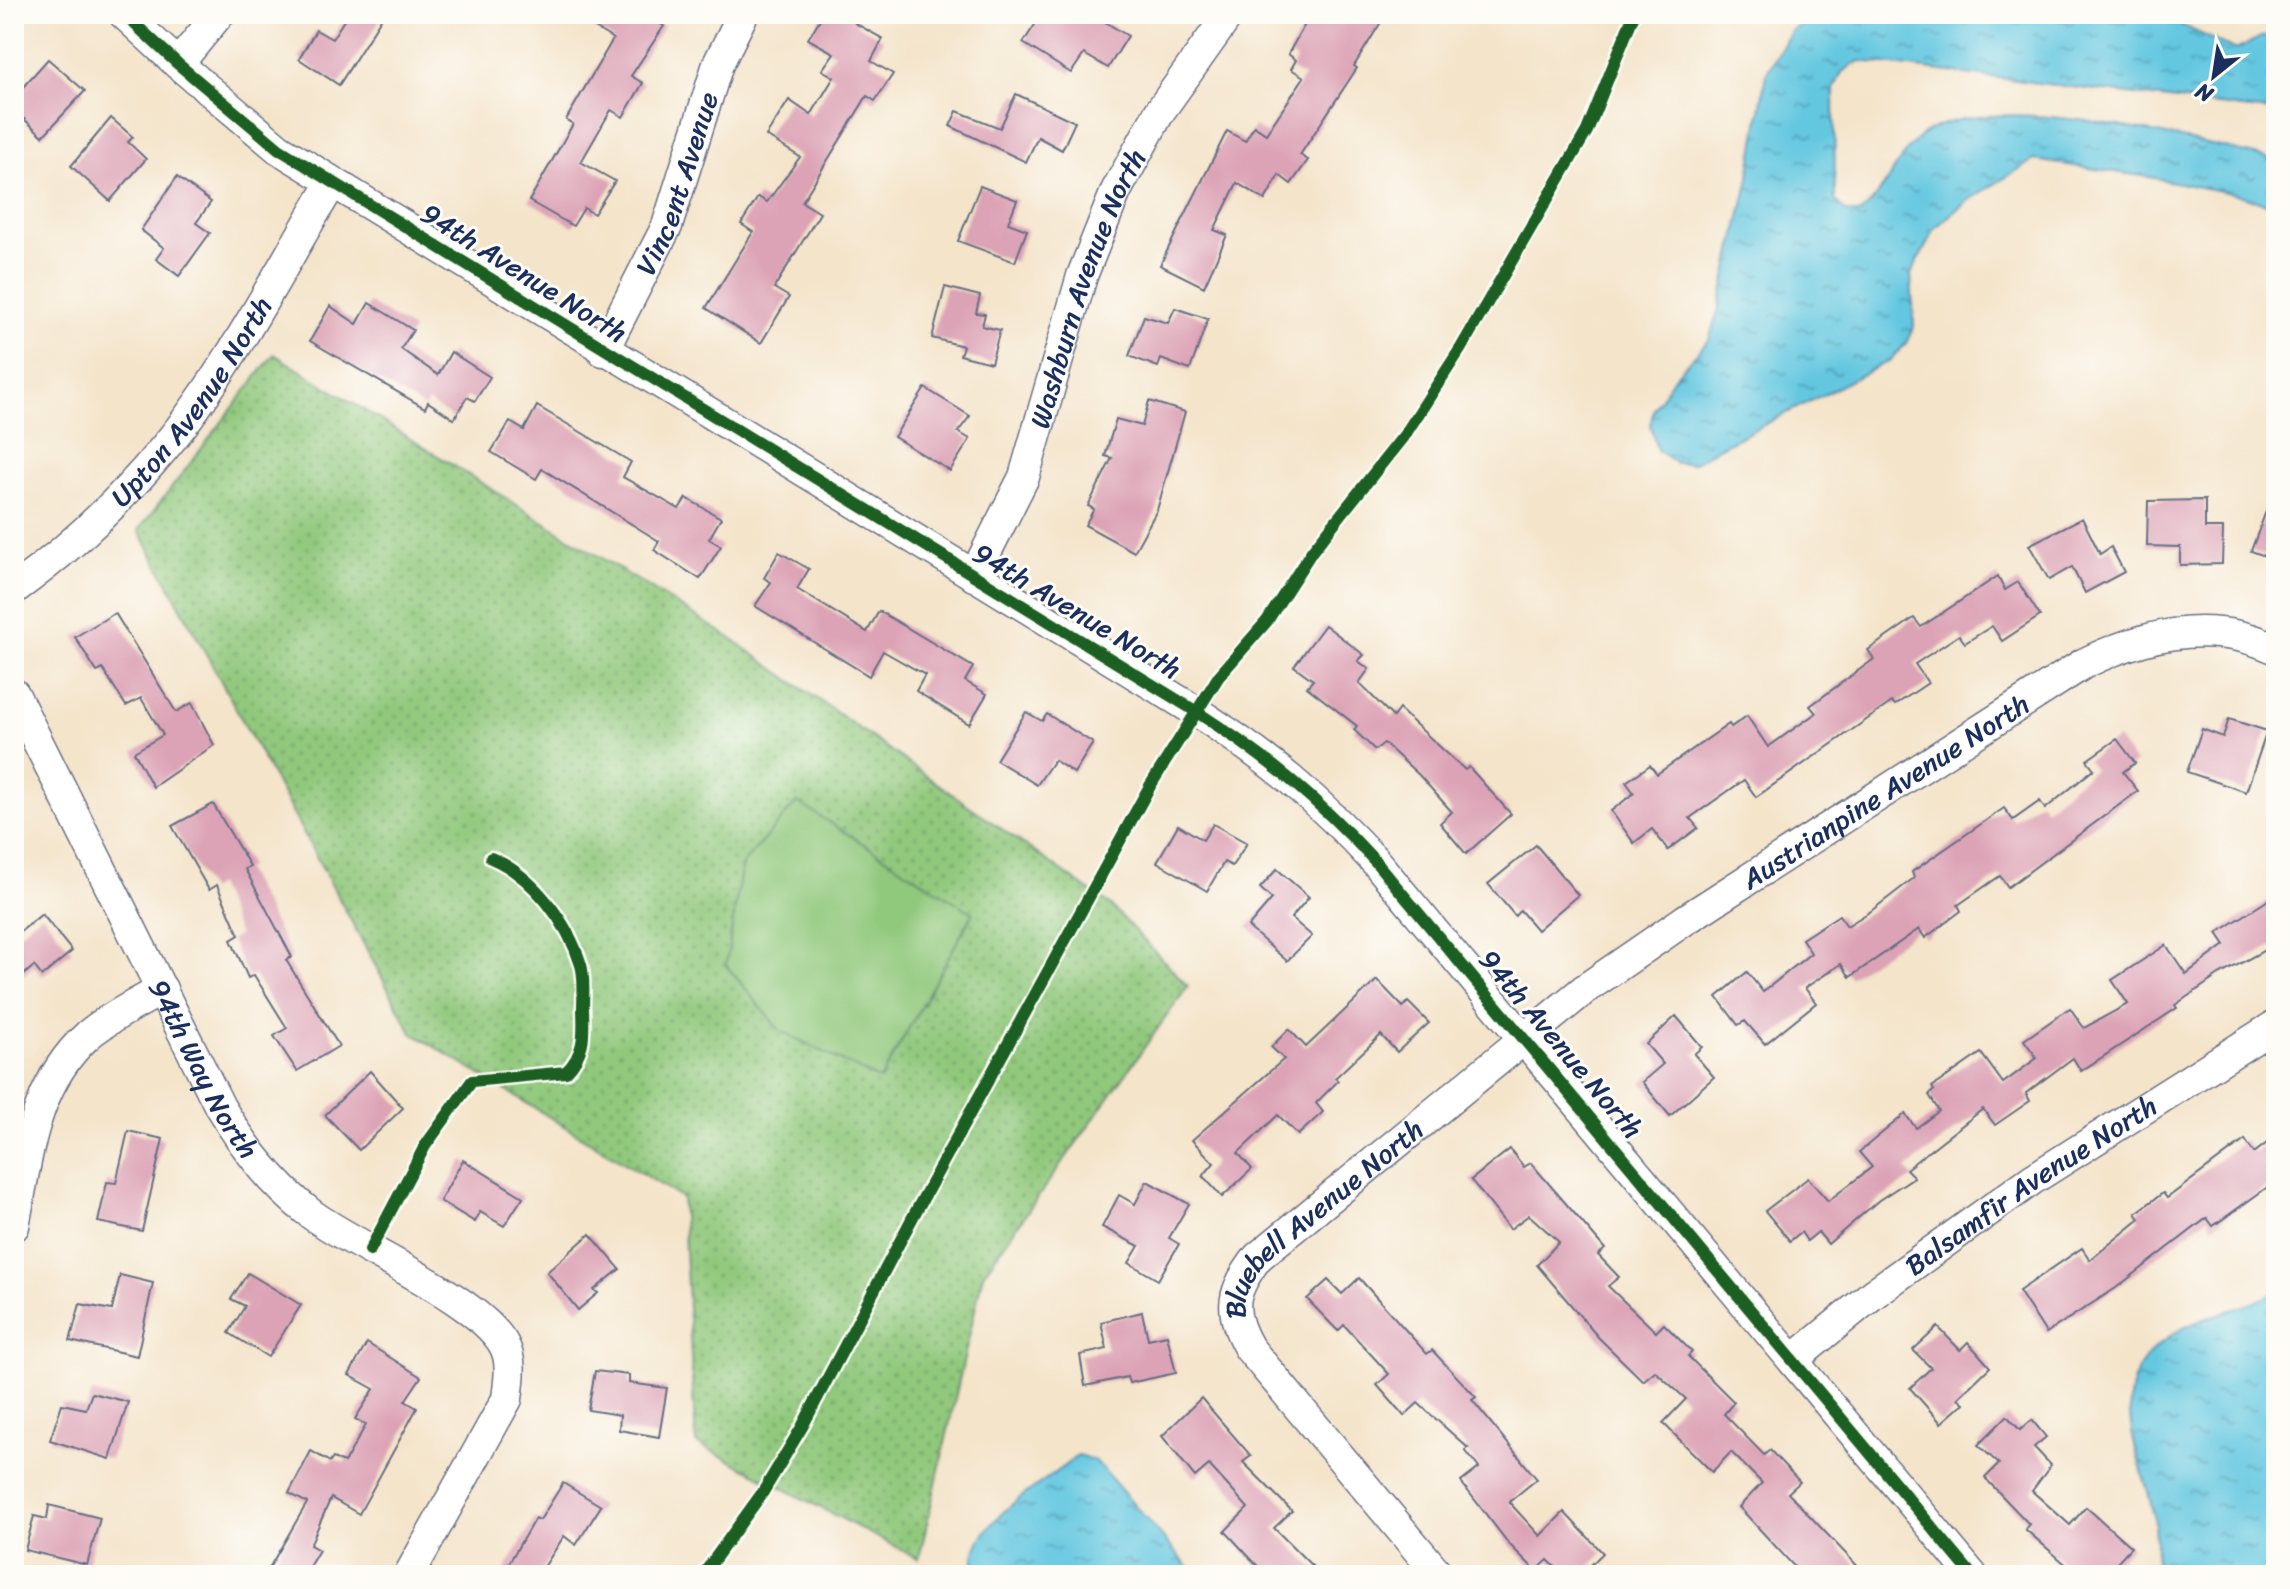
<svg xmlns="http://www.w3.org/2000/svg" width="2290" height="1589" viewBox="0 0 2290 1589" font-family="Sriracha,sans-serif">
	<style>
		.park { fill: url(#park-dots); stroke: #567c6d; stroke-width: 2 }
		.pitch { fill: #90c87c; stroke: #567c6d; stroke-width: 2 }
		.water { fill: url(#water-ripples); stroke: #3f7b9f; stroke-width: 2 }
		.building { fill: #dca2b5 }
		.lines { fill: none; stroke-linecap: round; stroke-linejoin: round }
		.minor-casing { stroke: #676e84; stroke-width: 33 }
		.minor { stroke: #fff; stroke-width: 30 }
		.cycleway-casing { stroke: #fdfcf7; stroke-width: 17 }
		.cycleway { stroke: #1b5e20; stroke-width: 12 }
		.labels { text-anchor: middle; dominant-baseline: central; stroke-width: 6; stroke-linejoin: round; paint-order: stroke }
		.street-label { font-size: 28px; fill: #1b2f5e; stroke: #fdfcf7 }
	</style>
	<defs>
		<pattern id="park-dots" width="8" height="8" patternUnits="userSpaceOnUse" patternTransform="scale(2)"><rect width="8" height="8" fill="#90c87c"/><path d="M2 2h.1M6 6h.1" fill="none" stroke="#75a369" stroke-width="1.8" stroke-linecap="round"/></pattern>
		<pattern id="water-ripples" width="26" height="14" patternUnits="userSpaceOnUse" patternTransform="scale(2)"><rect width="26" height="14" fill="#63c7e0"/><path d="M2 4q2-2 4 0t4 0M15 11q2-2 4 0t4 0" fill="none" stroke="#51a2b9"/></pattern>
	</defs>
	<rect width="100%" height="100%" fill="#fdfcf7"/>
	<filter id="ink" filterUnits="userSpaceOnUse"><feTurbulence type="fractalNoise" baseFrequency=".0125" numOctaves="2"/><feDisplacementMap in="SourceGraphic" scale="16" xChannelSelector="R" yChannelSelector="G"/><feConvolveMatrix kernelMatrix="1 2 1 2 8 2 1 2 1" color-interpolation-filters="sRGB"/></filter>
	<filter id="wash" filterUnits="userSpaceOnUse"><feTurbulence type="fractalNoise" baseFrequency=".006" numOctaves="4" result="noise"/><feDisplacementMap in="SourceGraphic" scale="32" xChannelSelector="R" yChannelSelector="G"/><feGaussianBlur stdDeviation="1.8" result="paint"/><feColorMatrix in="noise" values="0 0 0 0 0 0 0 0 0 0 0 0 0 0 0 0 0 1.4 0 .05"/><feComposite in="paint" operator="in"/></filter>
	<g filter="url(#wash)">
		<rect width="100%" height="100%" fill="#f4e4ca"/>
		<polygon class="park" points="274,354 732,639 1111,906 1188,986 983,1274 919,1559 696,1443 682,1198 412,1033 139,530"/>
		<polygon class="pitch" points="797,802 973,913 880,1080 779,1030 726,965 742,864"/>
		<g class="water">
			<path d="M1822,14H2130L2141,19L2170,20L2236,50L2261,37L2276,35V112L1860,61L1842,72L1834,89L1835,200L1846,212L1859,214C1889,192 1899,143 1934,128C2013,92 2192,141 2276,160V207L2236,194L2149,177L2034,160L1967,201L1936,227L1911,274L1914,327L1907,342L1891,360L1720,447L1693,463H1676L1657,450L1650,425L1654,409L1674,377L1709,340L1719,309L1749,178L1766,74L1792,30Z"/>
			<path d="M2276,1292V1575H2155C2155,1559 2157,1542 2155,1525C2148,1466 2100,1396 2158,1345C2191,1315 2240,1313 2276,1292Z"/>
			<path d="M1078,1455L1096,1461L1195,1575H976C958,1527 1048,1482 1078,1455Z"/>
		</g>
		<g id="blocks">
			<g class="building">
				<polygon points="348,14 384,14 339,85 299,59 316,30 332,39"/>
				<polygon points="572,14 643,14 664,26 631,76 643,83 623,117 611,110 581,162 615,181 594,214 584,208 573,226 529,201 573,124 566,120 613,39"/>
				<polygon points="823,14 860,14 855,23 883,39 871,61 893,74 875,101 867,96 802,202 820,213 774,288 789,297 761,343 706,308 753,232 741,224 758,197 767,202 800,157 766,136 789,100 811,115 834,77 822,70 834,53 808,39"/>
				<polygon points="1042,14 1092,14 1128,36 1108,68 1084,54 1071,73 1023,43"/>
				<polygon points="1311,14 1386,14 1354,66 1357,68 1300,155 1308,160 1291,184 1279,175 1265,200 1237,183 1214,230 1227,235 1204,287 1160,265 1227,131 1245,141 1254,126 1266,134 1304,77 1291,69 1296,60 1288,54"/>
				<polygon points="48,59 85,91 43,136 14,110 14,97"/>
				<polygon points="1016,94 1075,122 1062,150 1038,137 1026,162 950,126 957,111 1000,128"/>
				<polygon points="111,118 133,137 128,142 146,159 110,201 71,166"/>
				<polygon points="177,177 211,202 196,223 210,233 179,276 156,259 164,248 141,230"/>
				<polygon points="980,186 1017,200 1008,223 1027,230 1015,262 958,241"/>
				<polygon points="945,287 980,296 976,313 985,314 982,326 1000,330 991,363 960,355 963,346 932,338"/>
				<polygon points="369,303 413,330 401,349 438,375 451,352 490,377 475,401 467,397 454,419 428,402 425,408 310,341 330,306 357,324"/>
				<polygon points="1175,308 1208,319 1190,370 1161,359 1158,367 1129,356 1144,316 1168,323"/>
				<polygon points="925,388 970,416 958,432 970,439 950,471 894,437"/>
				<polygon points="1149,401 1185,412 1157,510 1134,552 1085,525 1094,509 1088,506 1112,458 1105,456 1116,419 1142,426"/>
				<polygon points="537,406 631,462 623,477 679,509 686,498 721,518 709,539 721,546 700,579 654,550 659,541 542,469 536,479 491,452 510,422 524,430"/>
				<polygon points="2274,490 2276,491 2276,560 2251,551"/>
				<polygon points="2205,500 2205,528 2223,528 2222,564 2180,565 2180,547 2147,546 2148,501"/>
				<polygon points="2082,518 2100,554 2111,547 2124,572 2085,593 2072,567 2049,580 2029,545"/>
				<polygon points="779,552 809,569 797,589 867,632 879,611 973,667 965,681 987,694 969,724 916,691 925,675 883,651 869,676 755,606 771,582 764,578"/>
				<polygon points="1998,576 2005,590 2018,582 2040,616 2002,641 1992,626 1965,643 1959,635 1915,664 1928,683 1895,705 1892,702 1756,797 1744,780 1690,818 1698,828 1668,850 1652,829 1634,843 1611,811 1634,793 1626,782 1650,765 1657,774 1729,724 1731,727 1747,716 1768,747 1816,713 1810,706 1874,659 1868,650 1914,618 1921,627"/>
				<polygon points="115,613 176,712 192,703 214,745 153,787 134,752 163,735 141,698 126,706 103,669 97,672 75,637"/>
				<polygon points="1325,625 1364,655 1358,661 1369,669 1359,683 1393,717 1399,709 1465,770 1469,767 1511,814 1466,854 1440,823 1452,812 1419,775 1384,743 1375,750 1354,730 1357,726 1307,687 1313,680 1294,666"/>
				<polygon points="1026,712 1042,721 1047,714 1093,743 1074,773 1054,760 1037,785 996,760"/>
				<polygon points="2229,719 2267,731 2246,792 2187,772 2202,729 2223,737"/>
				<polygon points="2117,739 2135,763 2123,772 2138,791 2008,887 2000,876 1958,905 1961,911 1925,938 1919,929 1850,977 1841,964 1805,988 1816,1003 1765,1044 1745,1021 1738,1025 1717,997 1747,972 1763,992 1811,953 1802,939 1839,915 1847,926 1871,911 1914,878 1912,872 2004,808 2013,820 2040,801 2045,809 2094,769 2087,760"/>
				<polygon points="213,804 250,866 245,869 292,957 286,960 339,1046 297,1071 274,1036 287,1028 254,975 248,978 231,940 239,935 217,885 209,890 172,826"/>
				<polygon points="1213,824 1247,843 1232,866 1224,862 1207,891 1157,862 1178,825 1203,840"/>
				<polygon points="1536,845 1578,895 1537,930 1520,910 1515,916 1488,884"/>
				<polygon points="1277,869 1309,897 1291,918 1312,936 1287,961 1248,927 1272,899 1260,888"/>
				<polygon points="2276,895 2276,944 2219,975 2175,1005 2177,1008 2081,1071 2073,1058 2026,1093 2030,1101 1995,1125 1983,1109 1906,1169 1914,1177 1879,1200 1828,1244 1818,1232 1807,1241 1801,1232 1790,1241 1765,1211 1808,1178 1828,1201 1872,1167 1859,1152 1905,1114 1916,1128 1939,1111 1929,1095 1934,1090 1932,1087 1981,1053 2003,1083 2037,1058 2024,1040 2070,1008 2084,1028 2128,1004 2112,980 2166,945 2186,974 2225,945 2217,933"/>
				<polygon points="42,914 72,951 42,976 34,966 14,983 14,937"/>
				<polygon points="1377,980 1403,1007 1408,1002 1429,1023 1397,1052 1381,1035 1335,1078 1338,1081 1316,1103 1323,1112 1298,1135 1278,1115 1238,1153 1252,1169 1222,1197 1203,1176 1214,1163 1192,1140 1284,1059 1271,1047 1289,1029 1306,1047"/>
				<polygon points="1676,1016 1702,1047 1694,1054 1714,1077 1670,1116 1642,1082 1663,1064 1646,1044"/>
				<polygon points="370,1071 403,1108 359,1150 325,1115"/>
				<polygon points="128,1131 163,1139 142,1231 98,1222 107,1182 116,1183"/>
				<polygon points="2276,1136 2276,1181 2213,1226 2207,1218 2116,1288 2046,1333 2019,1291 2082,1248 2090,1260 2140,1219 2136,1213 2163,1193 2167,1198 2245,1140 2254,1153"/>
				<polygon points="1510,1149 1524,1167 1531,1163 1605,1249 1598,1255 1619,1277 1608,1286 1656,1332 1664,1324 1692,1352 1688,1356 1734,1402 1724,1414 1764,1455 1770,1450 1800,1482 1788,1493 1866,1575 1802,1575 1739,1507 1762,1483 1731,1452 1712,1472 1663,1423 1686,1399 1655,1371 1643,1381 1598,1337 1537,1265 1559,1242 1529,1215 1510,1229 1471,1180"/>
				<polygon points="463,1160 523,1197 504,1226 480,1212 475,1222 440,1201"/>
				<polygon points="1147,1181 1189,1204 1169,1238 1179,1244 1158,1280 1129,1263 1139,1246 1102,1227 1119,1195 1135,1204"/>
				<polygon points="590,1234 620,1269 594,1290 598,1293 578,1310 547,1272"/>
				<polygon points="248,1273 301,1305 268,1357 229,1333 245,1306 231,1299"/>
				<polygon points="120,1275 153,1283 137,1356 70,1341 80,1304 112,1310"/>
				<polygon points="1359,1278 1427,1354 1432,1350 1476,1397 1472,1400 1537,1479 1509,1502 1540,1536 1564,1512 1603,1553 1581,1575 1563,1575 1548,1560 1536,1571 1509,1544 1461,1482 1479,1468 1465,1450 1468,1448 1418,1403 1404,1416 1377,1385 1389,1374 1344,1325 1338,1331 1307,1299 1328,1280 1342,1294"/>
				<polygon points="1142,1312 1148,1339 1167,1335 1176,1373 1129,1383 1127,1377 1085,1386 1080,1355 1107,1349 1101,1322"/>
				<polygon points="1938,1327 1960,1350 1968,1342 1990,1367 1958,1398 1964,1403 1941,1423 1910,1388 1931,1368 1913,1350"/>
				<polygon points="367,1343 421,1377 405,1401 417,1408 359,1514 331,1498 310,1545 319,1550 304,1575 265,1575 307,1503 289,1493 311,1451 330,1462 333,1458 344,1463 366,1425 355,1419 374,1389 349,1375"/>
				<polygon points="595,1371 629,1375 629,1383 667,1388 659,1437 619,1430 620,1415 588,1410"/>
				<polygon points="92,1393 128,1402 110,1459 50,1440 62,1404 86,1409"/>
				<polygon points="1201,1398 1251,1456 1243,1462 1292,1511 1274,1528 1321,1575 1266,1575 1225,1531 1248,1508 1209,1465 1195,1477 1162,1436"/>
				<polygon points="2007,1416 2020,1430 2032,1420 2046,1437 2034,1447 2051,1465 2032,1491 2070,1525 2086,1507 2131,1547 2105,1575 2078,1575 2025,1529 2029,1524 1985,1478 1999,1464 1978,1445"/>
				<polygon points="563,1483 601,1506 576,1545 564,1536 539,1575 502,1575 535,1518 540,1520"/>
				<polygon points="49,1505 100,1518 87,1565 25,1550 34,1516 47,1519"/>
			</g>
		</g>
	</g>
	<g filter="url(#ink)">
		<use href="#blocks" fill-opacity="0" stroke="#676e84" stroke-width="2"/>
		<g class="lines">
			<defs>
				<g id="minor">
					<path d="M124,14L178,64L279,149L1197,712C1269,759 1316,797 1375,861L1972,1575"/>
					<polyline points="178,64 219,14"/>
					<path id="s1" d="M603,351L667,226L718,64L743,14"/>
					<path id="s2" d="M974,576L1024,477L1082,276L1116,191L1160,111L1229,14"/>
					<path id="s3" d="M14,589C70,549 121,500 165,447C227,373 281,267 332,183"/>
					<path id="s4" d="M14,694L220,1107C245,1148 272,1184 311,1214C358,1249 478,1298 504,1345C513,1362 509,1381 507,1399L409,1575"/>
					<path d="M14,1226C28,1156 32,1086 88,1035C109,1017 138,1004 162,989"/>
					<path id="s5" d="M1794,1359L1873,1294L2033,1179L2276,1025"/>
					<path id="s6" d="M1439,1575L1249,1348C1227,1310 1232,1291 1258,1257L1585,989L1685,920L2083,664C2143,634 2212,618 2276,649"/>
				</g>
			</defs>
			<use href="#minor" class="minor-casing"/>
			<use href="#minor" class="minor"/>
			<defs>
				<g id="cycleway">
					<path d="M124,14L178,64L279,149L1197,712C1269,759 1316,797 1375,861L1972,1575"/>
					<path d="M370,1250L425,1146L472,1081L566,1072C585,1053 584,1035 583,1009C583,995 585,978 581,965C568,922 532,875 491,858"/>
					<polyline points="703,1575 763,1492 802,1427 915,1213 1150,786 1219,676 1267,621 1312,551 1406,433 1461,348 1587,131 1634,14"/>
				</g>
			</defs>
			<use href="#cycleway" class="cycleway-casing"/>
			<use href="#cycleway" class="cycleway"/>
		</g>
	</g>
	<g class="labels">
		<g class="street-label">
			<text stroke="none"><textPath href="#s1" startOffset="184">Vincent Avenue</textPath></text>
			<text transform="translate(524 273) rotate(32)">94th Avenue North</text>
			<text stroke="none"><textPath href="#s2" startOffset="310">Washburn Avenue North</textPath></text>
			<text stroke="none"><textPath href="#s3" startOffset="260">Upton Avenue North</textPath></text>
			<text transform="translate(1077 611) rotate(31)">94th Avenue North</text>
			<text stroke="none"><textPath href="#s6" startOffset="1178">Austrianpine Avenue North</textPath></text>
			<text transform="translate(1561 1044) rotate(50)">94th Avenue North</text>
			<text stroke="none"><textPath href="#s4" startOffset="420">94th Way North</textPath></text>
			<text stroke="none"><textPath href="#s5" startOffset="294">Balsamfir Avenue North</textPath></text>
			<text stroke="none"><textPath href="#s6" startOffset="466">Bluebell Avenue North</textPath></text>
		</g>
	</g>
	<rect width="2290" height="1589" fill="none" stroke="#fdfcf7" stroke-width="48"/>
	<g transform="translate(2214 76) rotate(210)" stroke="#fdfcf7" stroke-width="6" paint-order="stroke">
	<path d="M0-6L14 30L0 20L-14 30Z" fill="#1b2f5e"/>
	<text y="-12" font-size="22" font-weight="bold" text-anchor="middle" fill="#1b2f5e">N</text>
	</g>
</svg>
